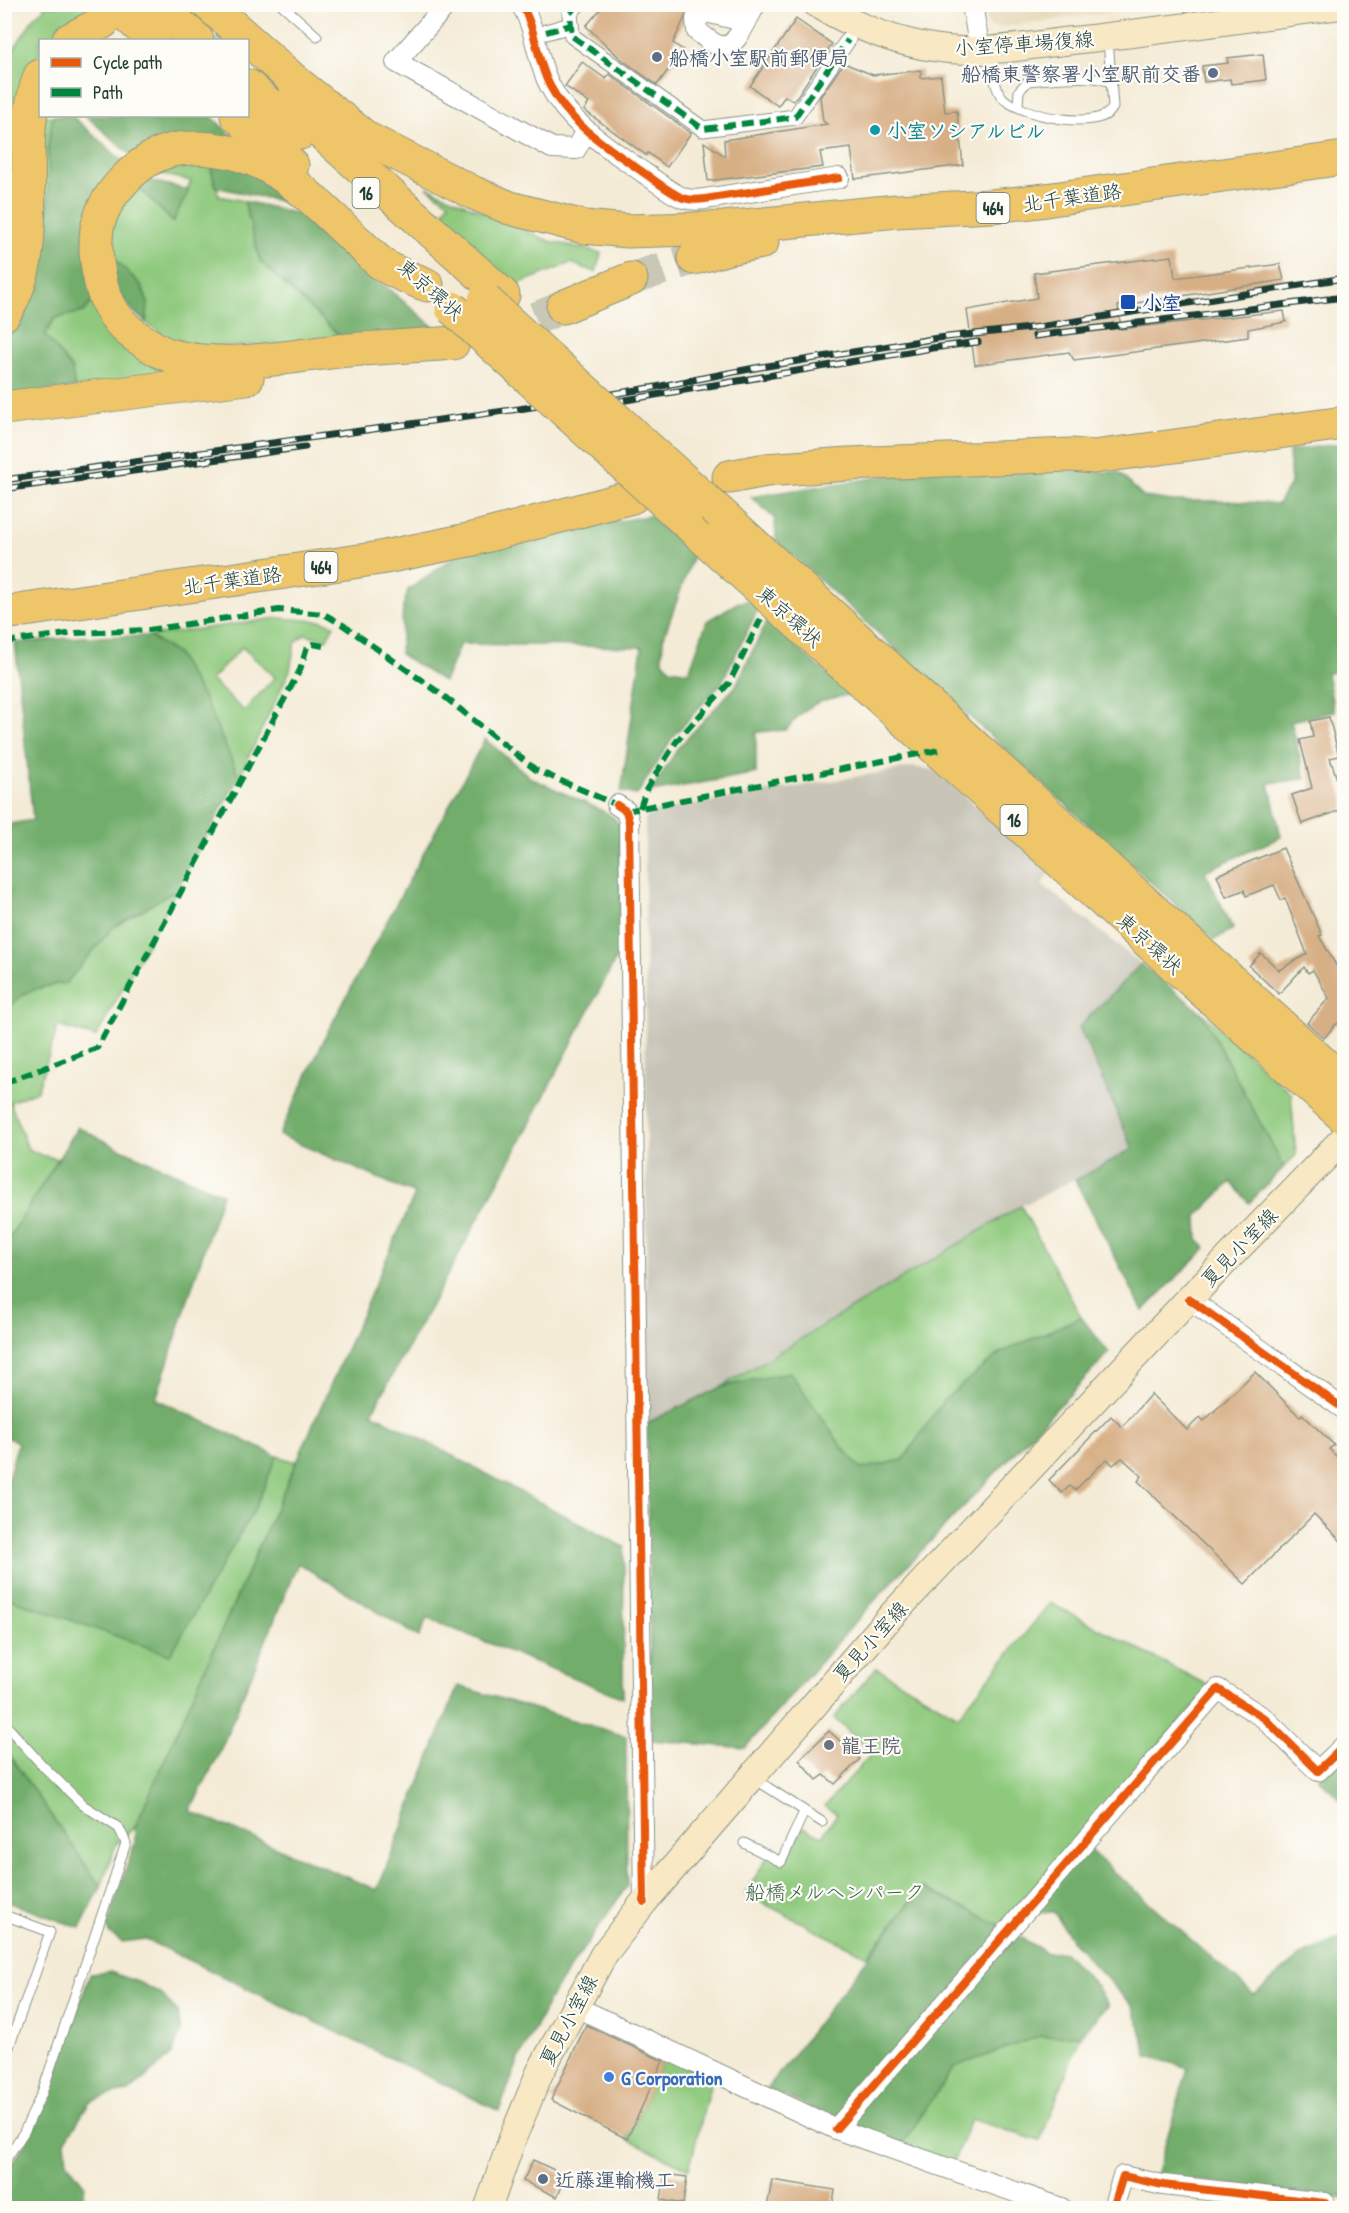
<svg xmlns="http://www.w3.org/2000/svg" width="1349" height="2213" viewBox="0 0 1349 2213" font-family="'Patrick Hand','Klee One',sans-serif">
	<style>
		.built { fill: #e6daba }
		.industrial { fill: #c8c4b8 }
		.green { fill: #8ec97d; stroke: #568358; stroke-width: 1.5; fill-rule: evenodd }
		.forest { fill: #72ad6c; stroke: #487550; stroke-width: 1.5 }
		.building { fill: #d7af85 }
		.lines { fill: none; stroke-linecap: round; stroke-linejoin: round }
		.trunk-tunnel { stroke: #c9c8b6; stroke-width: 33; stroke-dasharray: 33 16; stroke-linecap: butt }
		.service-casing { stroke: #8a9485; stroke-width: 11 }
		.pedestrian-casing { stroke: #8a9485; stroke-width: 17 }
		.minor-casing { stroke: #8a9485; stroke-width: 22 }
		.secondary-casing { stroke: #8a9485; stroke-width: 29 }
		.trunk-casing { stroke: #8a9485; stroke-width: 35 }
		.service { stroke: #fff; stroke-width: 9 }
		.pedestrian { stroke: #fff; stroke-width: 15 }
		.minor { stroke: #fff; stroke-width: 20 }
		.secondary { stroke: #f8e8c3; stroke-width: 27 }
		.trunk { stroke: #eec569; stroke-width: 33 }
		.rail-casing { stroke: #1f3d34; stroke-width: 7 }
		.rail { stroke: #fdfcf7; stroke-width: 4.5; stroke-dasharray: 14; stroke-linecap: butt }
		.trunk-bridge-casing { stroke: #8a9485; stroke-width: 35; stroke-linecap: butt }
		.trunk-bridge { stroke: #eec569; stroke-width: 33 }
		.quiet { stroke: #00873e; stroke-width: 6; stroke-dasharray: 12 6; stroke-linecap: butt }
		.cycleway-casing { stroke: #fdfcf7; stroke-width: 11 }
		.cycleway { stroke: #e8590c; stroke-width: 8 }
		.service-dot { fill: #5c6f8a; stroke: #fdfcf7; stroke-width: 2 }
		.culture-dot { fill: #0f9aa8; stroke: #fdfcf7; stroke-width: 2 }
		.transit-dot { fill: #1a4fb4; stroke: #fdfcf7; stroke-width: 2 }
		.worship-dot { fill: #6b7280; stroke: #fdfcf7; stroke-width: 2 }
		.shop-dot { fill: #3f7fe0; stroke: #fdfcf7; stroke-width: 2 }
		.labels { text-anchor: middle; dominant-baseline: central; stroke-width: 4.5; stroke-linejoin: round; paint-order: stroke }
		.shield { fill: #fdfcf7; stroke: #62766e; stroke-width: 1.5 }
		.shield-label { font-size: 18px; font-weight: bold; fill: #1f3d34 }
		.street-label { font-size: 20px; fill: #1f3d34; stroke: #fdfcf7 }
		.service-label { font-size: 20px; font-weight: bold; fill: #4e5e75; stroke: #fdfcf7; text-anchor: start }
		.culture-label { font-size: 20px; font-weight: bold; fill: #0d838f; stroke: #fdfcf7; text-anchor: start }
		.transit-label { font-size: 20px; font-weight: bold; fill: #164399; stroke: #fdfcf7; text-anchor: start }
		.worship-label { font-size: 20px; font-weight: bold; fill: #5b616d; stroke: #fdfcf7; text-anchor: start }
		.park-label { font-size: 20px; fill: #3b6046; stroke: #fdfcf7 }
		.shop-label { font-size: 20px; font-weight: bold; fill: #366cbe; stroke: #fdfcf7; text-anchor: start }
	</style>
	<rect width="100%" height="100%" fill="#fdfcf7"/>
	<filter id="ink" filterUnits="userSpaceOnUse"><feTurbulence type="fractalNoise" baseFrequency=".0167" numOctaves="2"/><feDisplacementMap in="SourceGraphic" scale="12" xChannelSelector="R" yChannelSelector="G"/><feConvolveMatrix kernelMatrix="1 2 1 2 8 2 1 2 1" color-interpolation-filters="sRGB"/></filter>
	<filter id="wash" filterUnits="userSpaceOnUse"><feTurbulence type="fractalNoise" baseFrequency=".008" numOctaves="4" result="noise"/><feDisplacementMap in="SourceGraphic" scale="24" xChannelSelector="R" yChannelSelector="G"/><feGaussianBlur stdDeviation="1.35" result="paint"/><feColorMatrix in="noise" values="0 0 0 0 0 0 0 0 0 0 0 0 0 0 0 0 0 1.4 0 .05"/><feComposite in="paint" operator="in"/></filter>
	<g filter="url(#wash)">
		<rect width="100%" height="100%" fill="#f4ebd6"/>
		<polygon class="built" points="984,5 984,4 1163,5 993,28 987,23"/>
		<polygon class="industrial" points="913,767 934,770 1051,871 1042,884 1141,964 1079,1027 1134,1149 1021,1206 721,1387 647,1423 645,820 651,812"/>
		<g class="green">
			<polygon points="43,5 90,5 93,7 50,40 40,40 40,52 29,69 15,228 5,285 5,63 35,16 44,9"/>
			<polygon points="40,116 53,116 48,146 49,196 44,242 24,317 5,339 5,325"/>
			<polygon points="208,158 219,196 244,201 260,261 345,341 183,349 146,323 148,303 141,285 108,253 108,229 135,184 173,222 191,181 152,172"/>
			<polygon points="427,187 549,241 601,253 596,272 571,263 513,286 437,221 449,203"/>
			<polygon points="92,302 174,367 136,381 75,388 54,349 44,335 55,318 83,312"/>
			<path d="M278,618L322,621L334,625L326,640L305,634L295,643L290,670L239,777L206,702L177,654L150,636ZM242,647L275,677L244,711L211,680Z"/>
			<path d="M177,889L96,1037L58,1026L37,1091L10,1102L28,1149L41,1155L58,1159L5,1245L4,1015C20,989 38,987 66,983L112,928Z"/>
			<polygon points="1201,1012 1291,1093 1296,1155 1284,1167"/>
			<polygon points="1021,1206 1081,1317 1000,1353 944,1400 903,1460 861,1469 842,1447 790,1372 721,1387"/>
			<polygon points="277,1456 296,1462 135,1827 116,1844 101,1887 5,1749 4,1597 170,1654 256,1506"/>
			<polygon points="1050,1603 1211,1687 1000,1925 922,1887 867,1956 745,1894 773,1848 789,1857 803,1827 822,1836 837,1814 825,1806 872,1753 834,1718 876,1668 958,1716"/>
			<polygon points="1081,2035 1040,2141 971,2119 952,2165 901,2146 954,2067 1040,2036"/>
			<path d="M665,2056L712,2078L689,2169C667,2160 649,2148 627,2139Z"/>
		</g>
		<g class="forest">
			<polygon points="53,116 72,116 126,164 92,302 83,312 55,318 45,335 72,369 75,388 5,396 5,339 24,317 44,242 49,196 48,146"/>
			<polygon points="86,116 211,116 235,139 132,156"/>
			<polygon points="208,158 249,168 298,205 216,187"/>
			<polygon points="147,180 189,190 173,222 135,184"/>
			<polygon points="244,201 299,214 434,327 345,341 260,261"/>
			<path d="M108,253L141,285L148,303L146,323C116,296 116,291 108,253Z"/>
			<polygon points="1344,443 1344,671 1327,673 1334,712 1291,721 1305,779 1269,783 1281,837 1205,871 1233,929 1214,940 776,540 775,519 751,497 937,468 1118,472 1143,497 1173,501 1227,501 1278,504 1291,483 1289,451"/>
			<polygon points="653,515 694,553 663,639 662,659 670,669 689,672 707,621 737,603 750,600 758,609 722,682 672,738 637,795 621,792 642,647 460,644 444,682 400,654 403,607 408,590 458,554 516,540"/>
			<path d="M767,621L850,695C819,699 806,705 786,730L756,732V773L651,792L678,748L735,687Z"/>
			<path d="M149,636L177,654L206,702L239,777L177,889L112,928L66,983C38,987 20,989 5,1015V825L33,820L15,643L80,637Z"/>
			<polygon points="485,739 531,778 607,813 615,819 620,827 621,949 525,1133 372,1413 624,1547 623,1698 427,1618 419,1637 298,1563 218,1756 190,1811 377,1890 458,1686 626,1736 627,1886 554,1991 519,2059 499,2111 145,1939 122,1942 110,1934 107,1926 135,1842 135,1827 415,1194 279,1135 329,1029"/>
			<polygon points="1141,964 1201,1012 1284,1167 1249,1203 1231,1182 1197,1216 1198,1239 1206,1248 1143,1311 1075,1180 1133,1149 1079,1027"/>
			<polygon points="78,1127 110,1144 222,1194 156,1399 277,1456 256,1506 170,1655 5,1597 5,1489 18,1442 5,1437 5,1245"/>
			<polygon points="1081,1317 1109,1353 875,1600 745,1748 651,1740 647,1423 721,1387 790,1372 842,1447 861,1469 903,1460 944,1400 1000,1353"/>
			<polygon points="5,1749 101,1887 80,1928 5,1901"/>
			<polygon points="1344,1753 1344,1803 1318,1778"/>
			<polygon points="1086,1847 1254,1995 1303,1954 1344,1937 1344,2199 1156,2175 1188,2068 1148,2056 1134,2008 1073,1942 1054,1912 1024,1914"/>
			<polygon points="922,1887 1000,1925 1047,1953 1064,1952 1097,1986 1108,2006 1081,2035 1040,2036 954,2067 901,2146 767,2089"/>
			<polygon points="110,1972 138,1982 160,1993 177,2011 181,2032 172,2054 130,2091 116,2093 90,2102 65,2141 67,2162 85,2186 81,2208 5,2208 5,2175 30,2136 47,2100 90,1974"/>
		</g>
		<g id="blocks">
			<g class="building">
				<polygon points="605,4 691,4 673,43 683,50 657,85 620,58 586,26"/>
				<polygon points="796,19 832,44 798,95 793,101 785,96 778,106 750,86"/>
				<polygon points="1263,54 1266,80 1231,84 1230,79 1204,82 1202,66 1228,63 1227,58"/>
				<polygon points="582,62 606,79 609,74 691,133 667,167 648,153 646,155 584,110 589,103 565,86"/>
				<polygon points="844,63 873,75 921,70 921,78 941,76 945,112 957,111 963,165 855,179 851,148 820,152 823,167 708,181 704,142 725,156 724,140 827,124 823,121 820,97"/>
				<polygon points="1172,256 1175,278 1280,264 1284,280 1118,306 1121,329 1284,311 1286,322 1248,329 1248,337 1074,360 1069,352 975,365 967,310 1037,298 1034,273"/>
				<polygon points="1329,717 1339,756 1330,758 1344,800 1344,809 1302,824 1292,795 1312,788 1300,740 1313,737 1310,721"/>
				<polygon points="1283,848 1319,928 1322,935 1319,936 1344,979 1344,1020 1335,1025 1324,1038 1307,1023 1329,998 1313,970 1308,973 1304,967 1279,994 1249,966 1261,953 1279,970 1307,954 1285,898 1281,900 1274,885 1246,896 1244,890 1226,897 1217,875"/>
				<polygon points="1255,1372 1300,1417 1302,1414 1334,1445 1329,1449 1344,1464 1344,1544 1314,1514 1245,1584 1138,1481 1142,1476 1122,1458 1113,1465 1107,1459 1075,1490 1070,1486 1062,1493 1049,1480 1111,1416 1122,1427 1151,1394 1187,1430 1200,1417 1204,1421"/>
				<polygon points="829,1731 860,1759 835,1784 824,1775 817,1780 799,1760"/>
				<polygon points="586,2025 663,2061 627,2139 551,2100"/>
				<polygon points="533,2160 563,2174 566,2178 557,2197 523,2181"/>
				<polygon points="665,2174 687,2177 683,2204 661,2200"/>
				<polygon points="772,2180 835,2190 832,2208 767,2208"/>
			</g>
		</g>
	</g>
	<g filter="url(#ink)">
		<use href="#blocks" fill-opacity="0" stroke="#8a9485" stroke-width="1.5"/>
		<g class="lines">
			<g class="trunk-tunnel">
				<path d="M170,17C190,20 205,29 222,40"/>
				<polyline points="631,279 694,258"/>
				<polyline points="490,336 501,333 563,307"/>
			</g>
			<defs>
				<g id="service">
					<polyline points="281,4 317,36"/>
					<path d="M991,52C993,66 993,86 1002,97C1017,115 1102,133 1113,107L1108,39"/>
					<path d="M1018,106L1019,91L1028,81C1046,80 1099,72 1112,84"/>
					<polyline points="4,1723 43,1766 83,1805 119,1828 126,1843 42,2093 24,2132 4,2162"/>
					<polyline points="753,1778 822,1822"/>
					<polyline points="744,1843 781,1862 804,1812"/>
					<polyline points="4,1915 50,1932 4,2061"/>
				</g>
				<g id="pedestrian">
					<polyline points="578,4 570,13 572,36 703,129 795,117 848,40"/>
					<polyline points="546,32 571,25"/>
				</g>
				<g id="minor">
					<polyline points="447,4 396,62 552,148 576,149 586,130"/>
					<path d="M521,4C537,30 536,60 550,86C570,125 609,148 644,173C656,181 669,192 683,198C690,200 698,200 705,199L839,178"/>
					<polyline points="972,4 980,51"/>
					<path d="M747,17L735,19L706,12L696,19L697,31C704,36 713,45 721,46C737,50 748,15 756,4"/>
					<polyline points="617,805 626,811 629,822 644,1902"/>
					<polyline points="1189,1299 1344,1409"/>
					<polyline points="574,2006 836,2129 1061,2208"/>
					<polyline points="836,2129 1218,1689 1264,1718 1318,1771 1344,1746"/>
					<polyline points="1113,2208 1123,2176 1163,2185 1325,2203"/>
				</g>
				<g id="secondary">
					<path d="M817,4C854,26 894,42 936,48C980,55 1025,46 1068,41C1161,31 1253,17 1344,5"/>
					<polyline points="488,2208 513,2137 540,2072 604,1954 644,1902 891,1616 1189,1299 1344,1138"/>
				</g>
				<g id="trunk">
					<polyline points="114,4 154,40"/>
					<polyline points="157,4 197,40"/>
					<polyline points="208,4 297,83 366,138 474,193 510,208 584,227 628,231 724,228 897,211 992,206 1046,200"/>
					<polyline points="69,40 103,22"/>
					<polyline points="248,86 300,133"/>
					<polyline points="289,104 503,295"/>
					<polyline points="237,116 292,165"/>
					<polyline points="1024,203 1344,158"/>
					<polyline points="694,258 729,248 762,242"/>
					<path d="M427,285C413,279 397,274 385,266C375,260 367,250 358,242C320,207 283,164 230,152C211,148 192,146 172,150C139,158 103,195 97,229C95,243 96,259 99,274C104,304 118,327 145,342C154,348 163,354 173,356C231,371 291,355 349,350C383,347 418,346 453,343"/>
					<polyline points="563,307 631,279"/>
					<path d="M4,314C51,243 11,151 40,76"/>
					<polyline points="4,408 247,378"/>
					<polyline points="729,477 766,470 848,464 1071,455 1094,457 1344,423"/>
					<polyline points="720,513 1164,920 1344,1082"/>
					<polyline points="685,521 1145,939 1344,1117"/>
					<polyline points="4,613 380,558 473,539 632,497"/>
				</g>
			</defs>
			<use href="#service" class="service-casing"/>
			<use href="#pedestrian" class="pedestrian-casing"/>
			<use href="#minor" class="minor-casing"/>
			<use href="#secondary" class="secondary-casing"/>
			<use href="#trunk" class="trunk-casing"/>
			<use href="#service" class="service"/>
			<use href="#pedestrian" class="pedestrian"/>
			<use href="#minor" class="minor"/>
			<use href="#secondary" class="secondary"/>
			<use href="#trunk" class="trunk"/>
			<defs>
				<g id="rail">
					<polyline points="1035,336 1344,297"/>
					<polyline points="555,412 932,348 978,342"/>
					<polyline points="4,480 519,409 656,387 755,368 938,338 1039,327 1344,278"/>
					<polyline points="4,489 305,447"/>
				</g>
			</defs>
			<use href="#rail" class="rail-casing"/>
			<use href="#rail" class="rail"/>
			<defs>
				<g id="trunk-bridge">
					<polyline points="485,300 720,513"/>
					<polyline points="452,308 685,521"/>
				</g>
			</defs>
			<use href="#trunk-bridge" class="trunk-bridge-casing"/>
			<use href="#trunk-bridge" class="trunk-bridge"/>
			<g class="quiet">
				<polyline points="578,4 570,13 572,36 703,129 795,117 848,40"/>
				<polyline points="546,32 571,25"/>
				<polyline points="4,642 76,633 149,630 279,610 324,614 343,625 441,694 536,770 617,805"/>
				<polyline points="640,808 646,790 676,742 729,683 761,619"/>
				<polyline points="626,811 939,750"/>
				<polyline points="4,1083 97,1048 300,670 307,647 313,644 323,646"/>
			</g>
			<defs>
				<g id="cycleway">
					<path d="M521,4C537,30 536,60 550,86C570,125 609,148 644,173C656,181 669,192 683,198C690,200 698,200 705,199L839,178"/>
					<polyline points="617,805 626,811 629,822 644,1902"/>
					<polyline points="1189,1299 1344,1409"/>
					<polyline points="836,2129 1218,1689 1264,1718 1318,1771 1344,1746"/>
					<polyline points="1113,2208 1123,2176 1163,2185 1325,2203"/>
				</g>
			</defs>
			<use href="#cycleway" class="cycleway-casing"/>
			<use href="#cycleway" class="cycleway"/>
		</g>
	</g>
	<g class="service-dot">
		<circle cx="657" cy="57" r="6"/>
		<circle cx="1213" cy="73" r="6"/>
		<circle cx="543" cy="2179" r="6"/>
	</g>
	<circle class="culture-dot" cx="875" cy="130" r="6"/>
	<rect class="transit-dot" x="1120" y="294" width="16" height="16" rx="3"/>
	<circle class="worship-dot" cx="829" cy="1745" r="6"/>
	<circle class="shop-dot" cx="609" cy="2077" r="6"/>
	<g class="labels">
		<g class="shield">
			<rect x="352.5" y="178" width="27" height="30" rx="4.5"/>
			<rect x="976.5" y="193" width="33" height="30" rx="4.5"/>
			<rect x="304.5" y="552" width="33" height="30" rx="4.5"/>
			<rect x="1000.5" y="805" width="27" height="30" rx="4.5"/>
		</g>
		<g class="shield-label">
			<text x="366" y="193">16</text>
			<text x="993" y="208">464</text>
			<text x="321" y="567">464</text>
			<text x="1014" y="820">16</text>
		</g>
		<g class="street-label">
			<text transform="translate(1024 43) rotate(-4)">小室停車場復線</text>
			<text transform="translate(1072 197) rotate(-8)">北千葉道路</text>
			<text transform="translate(431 289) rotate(42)">東京環状</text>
			<text transform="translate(232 580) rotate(-8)">北千葉道路</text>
			<text transform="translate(790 616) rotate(42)">東京環状</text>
			<text transform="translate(1150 943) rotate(42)">東京環状</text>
			<text transform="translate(1239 1247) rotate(-46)">夏見小室線</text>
			<text transform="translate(870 1641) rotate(-48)">夏見小室線</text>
			<text transform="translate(568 2020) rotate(-62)">夏見小室線</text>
		</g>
		<g class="service-label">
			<text x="669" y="57">船橋小室駅前郵便局</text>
			<text x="1201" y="73" text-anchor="end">船橋東警察署小室駅前交番</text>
			<text x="555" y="2179">近藤運輸機工</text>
		</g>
		<g class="culture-label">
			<text x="887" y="130">小室ソシアルビル</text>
		</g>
		<g class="transit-label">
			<text x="1142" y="302">小室</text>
		</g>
		<g class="worship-label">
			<text x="841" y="1745">龍王院</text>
		</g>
		<g class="park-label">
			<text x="835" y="1891">船橋メルヘンパーク</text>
		</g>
		<g class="shop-label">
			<text x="621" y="2077">G Corporation</text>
		</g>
	</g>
	<rect width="1349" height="2213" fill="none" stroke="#fdfcf7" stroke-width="24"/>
	<rect x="39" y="39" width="210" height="78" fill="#fdfcf7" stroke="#a4b0a9" stroke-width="1.5"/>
	<rect x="51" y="58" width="30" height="9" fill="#e8590c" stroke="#a4b0a9" stroke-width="1.5"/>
	<text x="93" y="69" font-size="18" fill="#1f3d34">Cycle path</text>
	<rect x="51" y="88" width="30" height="9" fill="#00873e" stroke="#a4b0a9" stroke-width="1.5"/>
	<text x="93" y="99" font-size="18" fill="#1f3d34">Path</text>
</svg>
